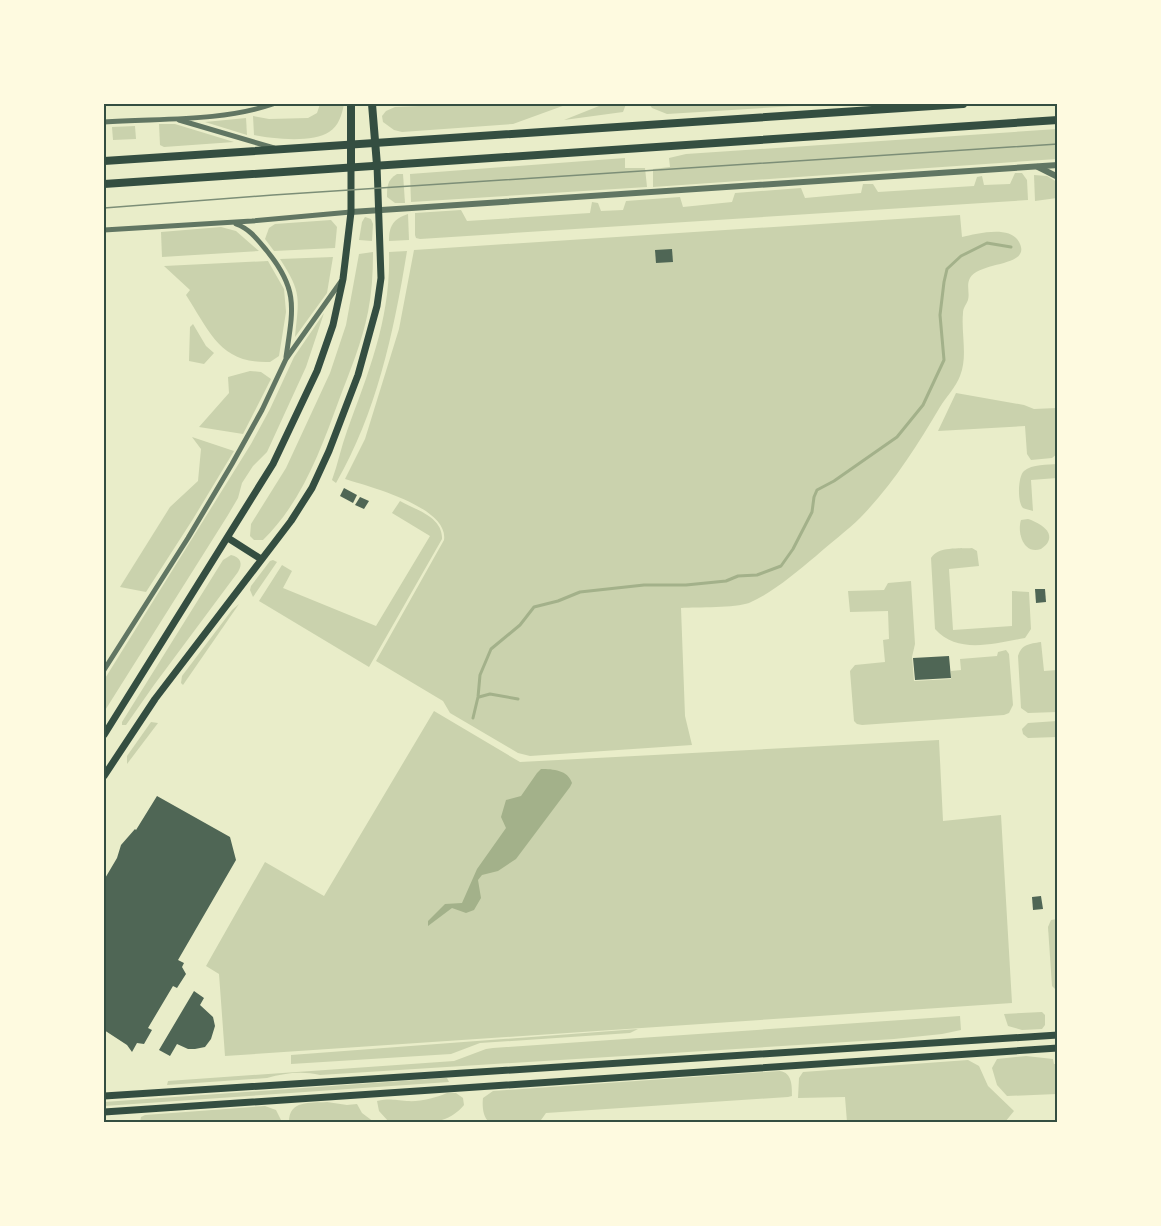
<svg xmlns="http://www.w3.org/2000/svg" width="1161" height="1226" viewBox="0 0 1161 1226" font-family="'Nunito Sans',sans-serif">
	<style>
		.green { fill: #cad2ad }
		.water { fill: #a3b18a }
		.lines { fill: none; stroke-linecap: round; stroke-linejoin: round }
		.stream { stroke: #a3b18a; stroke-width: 3 }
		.building { fill: #4f6655 }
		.minor { stroke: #617663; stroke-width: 5 }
		.tertiary { stroke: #617663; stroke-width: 6 }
		.secondary { stroke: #344e41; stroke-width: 7 }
		.primary { stroke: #344e41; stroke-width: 8 }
		.tram { stroke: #7c8e77; stroke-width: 1.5 }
		.neatline { fill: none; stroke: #344e41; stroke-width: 2 }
	</style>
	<rect width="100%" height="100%" fill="#e9edc9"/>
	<g class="green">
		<path d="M320,104H344C342,114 339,126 329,132C314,143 272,139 254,135L253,116L269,119L308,118L317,113Z"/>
		<polygon points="466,104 568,104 513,124 402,132 394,130 383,122 382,116 386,111 395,107"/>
		<polygon points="604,104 626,104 623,112 564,120"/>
		<polygon points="649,104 826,104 667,114 652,108"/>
		<polygon points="246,118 247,135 205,122"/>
		<polygon points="159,124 175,124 234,142 164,147 160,145"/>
		<polygon points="135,126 136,139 113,140 112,127"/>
		<polygon points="1057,129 1057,159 653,187 653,169 670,167 669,158 686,154"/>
		<polygon points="625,158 625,168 645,168 647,187 411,202 410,174"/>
		<polygon points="1015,173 1022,173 1027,180 1028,200 420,239 416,238 415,235 415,213 461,210 467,221 590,213 592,202 598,203 601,211 623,210 626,201 680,197 683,207 732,202 735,193 801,188 805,198 861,193 863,184 873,184 878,192 974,186 977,177 982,176 984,185 1010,184"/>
		<path d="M397,174H403L405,203H395L387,197C387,187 387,180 397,174Z"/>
		<polygon points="1034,175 1047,176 1057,182 1057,198 1035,201"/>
		<path d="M408,214L409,240L389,241C389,226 393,219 408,214Z"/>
		<path d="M960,215L962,237C977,234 1012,224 1020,244C1030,267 980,261 970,278C966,285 970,293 968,300C966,305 963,308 963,313C961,334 968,356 960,376C956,387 946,397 940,407C917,446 893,484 861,517C847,531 830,543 816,556C795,573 774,592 749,603C735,608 698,607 681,608L685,716L692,745L530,756L518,753L450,713L443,701L376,661L444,540C449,507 370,487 345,479L365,439L399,329L414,250Z"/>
		<polygon points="365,217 371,219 373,224 372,241 359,240 362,222"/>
		<polygon points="331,220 337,227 335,248 274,251 265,239 269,228 275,224"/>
		<polygon points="221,227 236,231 259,251 162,257 161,232"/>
		<path d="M407,251C394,331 377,412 336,483L332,480C338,464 341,447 347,431C369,371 391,318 389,252Z"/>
		<path d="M373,252C373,272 372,292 368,312C362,342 350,371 339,400C321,449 302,502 263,540H254L250,536L251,524L286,468L330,373L346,325L359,254Z"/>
		<path d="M333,257L327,293L295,337C299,298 302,293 280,259Z"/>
		<path d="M268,261L284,289L286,312L279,356L270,362C220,364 210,332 186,295L190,290L164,266Z"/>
		<polygon points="324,313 306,367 267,452 253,466 242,483 238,498 228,515 104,712 104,680 251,444 270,409 294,357"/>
		<polygon points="193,324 206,346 214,353 204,364 189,361 190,327"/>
		<polygon points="250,371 261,372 271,379 243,434 199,427 229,393 228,377"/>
		<polygon points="956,393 1024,405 1034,409 1057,408 1057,454 1052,458 1031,460 1027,454 1025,426 938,431"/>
		<polygon points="192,437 234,451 193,519 146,592 120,587 170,507 198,481 201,449"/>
		<path d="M1057,464V478L1031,480L1033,511C1030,510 1025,509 1023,508C1017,502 1018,476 1024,471C1032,464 1048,465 1057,464Z"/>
		<path d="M400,501C416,510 443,517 442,539L369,667L259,601L282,565L292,571L283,588L376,626L430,536L392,513Z"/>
		<path d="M1028,519C1037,522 1054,530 1048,542C1047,544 1044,547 1041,549C1023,555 1017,532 1021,520Z"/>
		<path d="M972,548L977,551L979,566L949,569L953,630L1012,626V591L1029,592L1031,629L1025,638C995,643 958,655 935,629L931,558C938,546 959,549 972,548Z"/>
		<path d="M231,555C241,557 243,564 238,572L154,685L126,725H122V722L223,560Z"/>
		<polygon points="273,560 277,562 253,597 250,590 251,586 270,561"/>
		<polygon points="911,581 915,644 912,657 914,681 951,679 951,671 961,670 960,659 997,656 998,652 1006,650 1009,654 1013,705 1009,713 1004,715 862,725 857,724 854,721 850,671 855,665 885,662 883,640 889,639 888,611 850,612 848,591 884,590 888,583"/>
		<polygon points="239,604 183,685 181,683 182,676 232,610"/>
		<path d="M1041,642L1044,671L1057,670V712L1028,713L1021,708L1018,656C1022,644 1029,644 1041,642Z"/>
		<polygon points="434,711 520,762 939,740 943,821 1001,815 1012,1003 225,1056 219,974 206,966 265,862 324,896"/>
		<polygon points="1057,721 1057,737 1028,738 1023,734 1022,729 1028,723"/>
		<polygon points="151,722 158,723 127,764 127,756"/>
		<polygon points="1057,919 1058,989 1055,989 1052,986 1048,927 1051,920"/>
		<polygon points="1042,1012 1045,1015 1045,1025 1042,1029 1022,1030 1008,1026 1004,1014"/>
		<path d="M960,1016L961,1030L942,1034L894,1039L320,1075C302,1071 285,1073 267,1078L167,1085L168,1081L454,1061L486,1049L493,1048Z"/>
		<polygon points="638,1029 630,1033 480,1043 451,1054 291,1064 291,1055"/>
		<polygon points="1026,1056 1053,1059 1054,1064 1057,1064 1057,1094 1007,1096 997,1085 992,1068 997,1059"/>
		<polygon points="968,1060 979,1066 988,1086 1014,1111 1005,1122 847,1122 845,1097 798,1098 799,1078 803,1072"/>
		<path d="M780,1071C792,1073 792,1085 792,1096L788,1097L546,1113L541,1120L529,1122H489C483,1117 482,1106 483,1098L493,1091Z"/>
		<polygon points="444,1078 447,1078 449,1082 104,1106 104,1102"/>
		<path d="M447,1093H456L463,1098L464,1105C445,1128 417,1123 389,1122L379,1111L377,1101C390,1098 394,1100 407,1101C420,1102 435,1098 447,1093Z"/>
		<path d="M327,1102L347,1105L357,1104L362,1113L374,1122H289C289,1100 310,1103 327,1102Z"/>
		<polygon points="265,1106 276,1110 281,1120 240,1122 140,1122 141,1117 145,1115"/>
	</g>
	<path class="water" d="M541,769C553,769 568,770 572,783L570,787L516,859L498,871L482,875L478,880L481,898L474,910L466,913L452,908L428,926V921L445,904L462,903L477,869L506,828L501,817L506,800L521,796L537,773Z"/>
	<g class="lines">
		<g class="stream">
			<polyline points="479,697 490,694 518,699"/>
			<polyline points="473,718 478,697 480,675 491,649 520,625 534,607 558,601 580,592 644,585 686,585 726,581 738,576 757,575 781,566 793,549 812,512 814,497 817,490 834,481 897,437 923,405 944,360 940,315 944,282 947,269 961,256 987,243 1011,247"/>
		</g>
	</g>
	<g class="building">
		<polygon points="672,249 673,262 656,263 655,250"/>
		<polygon points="344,488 357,495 353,503 340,496"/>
		<polygon points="360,497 369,501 364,509 355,505"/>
		<polygon points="1035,589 1045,589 1046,602 1036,603"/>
		<polygon points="949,656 951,678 915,680 913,658"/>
		<polygon points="157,796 230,837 236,860 178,960 184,963 182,967 186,974 177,988 173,986 148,1028 152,1030 144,1044 137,1043 132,1052 127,1045 104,1030 104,880 117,858 121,845 135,829 136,830"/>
		<polygon points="1041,896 1043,909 1033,910 1032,897"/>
		<polygon points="194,991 204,998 200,1005 213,1017 215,1026 211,1039 205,1047 195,1049 188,1049 177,1044 170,1056 159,1050"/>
	</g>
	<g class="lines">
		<g class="minor">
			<polyline points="179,120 274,148"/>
			<path d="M104,122C159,118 220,122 273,104"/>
			<path d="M236,224C250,229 257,239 267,251C299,290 293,309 286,357"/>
			<polyline points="104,230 252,221 351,212"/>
			<polyline points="104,670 188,538 232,464 262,410 286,359 342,280"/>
		</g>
		<g class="tertiary">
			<polyline points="1038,167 1058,177"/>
			<polyline points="351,212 1058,165"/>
		</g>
		<g class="secondary">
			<polyline points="228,538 261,559"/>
			<polyline points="104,735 273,464 317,371 333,325 343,279 351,212 351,167"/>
			<polyline points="104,776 155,699 291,521 312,488 329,451 358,375 377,306 381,278 377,165"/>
			<polyline points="104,1096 1058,1035"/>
			<polyline points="104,1112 1058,1048"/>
		</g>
		<g class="primary">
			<polyline points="351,104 351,167"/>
			<polyline points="372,104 377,165"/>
			<polyline points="104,161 963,104"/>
			<polyline points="104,184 1058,120"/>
		</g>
		<polyline class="tram" points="104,208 273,195 1058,144"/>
	</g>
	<rect width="1161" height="1226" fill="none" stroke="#fefae0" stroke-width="210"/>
	<rect x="105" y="105" width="951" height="1016" class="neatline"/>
</svg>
